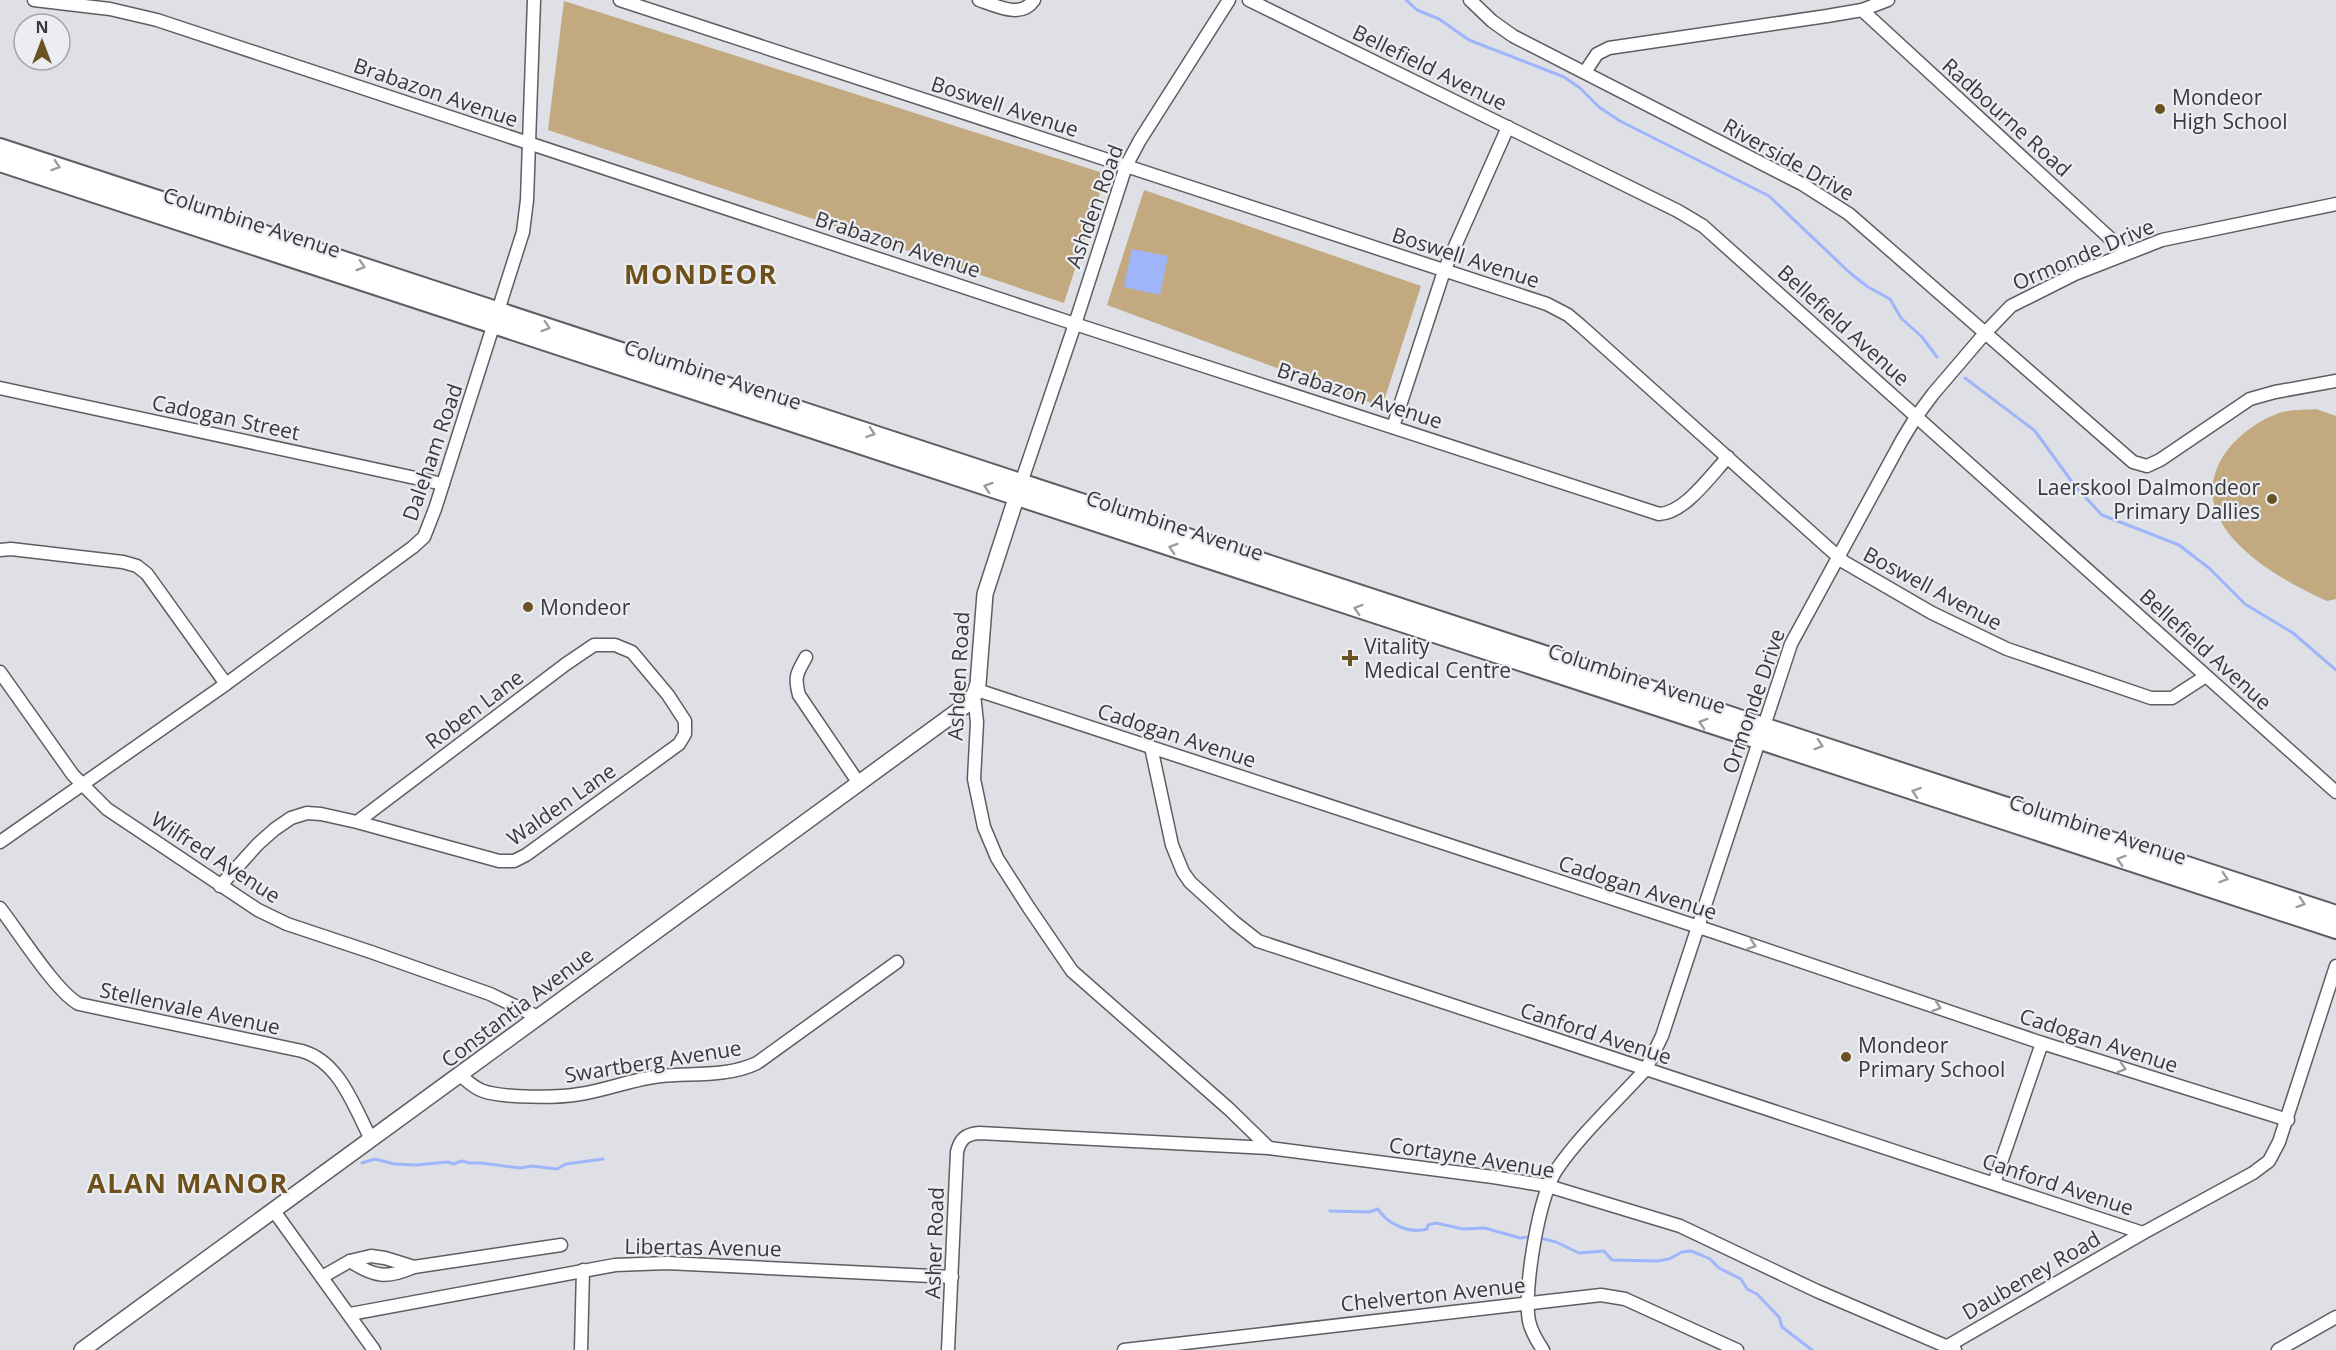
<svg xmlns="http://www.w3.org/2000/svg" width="2336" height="1350" viewBox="0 0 2336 1350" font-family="'Open Sans',sans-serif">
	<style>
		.green { fill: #c2a97f }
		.water { fill: #9fb5fa }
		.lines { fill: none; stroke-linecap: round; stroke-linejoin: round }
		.stream { stroke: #9fb5fa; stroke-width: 3 }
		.minor-casing { stroke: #5c5e62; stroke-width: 15 }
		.tertiary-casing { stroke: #5c5e62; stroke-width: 18 }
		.secondary-casing { stroke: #5c5e62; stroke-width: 20 }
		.minor { stroke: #fff; stroke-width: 12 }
		.tertiary { stroke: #fff; stroke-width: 15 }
		.secondary { stroke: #fff; stroke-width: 16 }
		.oneway { stroke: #9c9c9d }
		.poi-dot { fill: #6b5223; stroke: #ebedf2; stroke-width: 2 }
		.labels { text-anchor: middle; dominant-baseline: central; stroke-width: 4.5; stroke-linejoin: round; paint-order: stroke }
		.street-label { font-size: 21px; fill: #38393b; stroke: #ebedf2 }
		.poi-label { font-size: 21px; fill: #38393b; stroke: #ebedf2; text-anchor: start }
		.district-label { font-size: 27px; font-weight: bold; letter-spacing: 1.5px; fill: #6e511a; stroke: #ebedf2 }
	</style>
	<rect width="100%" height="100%" fill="#dee0e5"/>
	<g class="green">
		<polygon points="564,1 1106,174 1064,303 548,130"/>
		<polygon points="1144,190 1421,286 1382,407 1107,305"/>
		<path d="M2316,409L2336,416V599L2327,601C2290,584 2238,556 2219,518C2196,471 2238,428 2279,413C2290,409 2304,410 2316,409Z"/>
	</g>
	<polygon class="water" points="1132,249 1168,256 1160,295 1124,287"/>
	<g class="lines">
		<g class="stream">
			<polyline points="1406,0 1417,10 1439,19 1469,40 1564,77 1580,88 1599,107 1620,121 1769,196 1850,273 1868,287 1890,299 1901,318 1922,337 1937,357"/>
			<polyline points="1965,378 2035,431 2075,486 2102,515 2179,545 2209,568 2245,604 2293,633 2336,670"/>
			<polyline points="362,1163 375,1159 394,1164 416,1165 448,1162 453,1164 462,1161 469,1163 481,1163 520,1168 532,1166 557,1169 566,1164 603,1159"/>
			<path d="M1330,1211L1369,1212L1378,1209C1387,1224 1409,1234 1427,1229L1428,1225L1436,1223L1463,1229L1485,1228L1520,1238L1530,1237"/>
			<polyline points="1540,1238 1556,1242 1579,1253 1604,1251 1612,1260 1657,1261 1669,1259 1682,1252 1691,1251 1701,1255 1710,1259 1719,1268 1741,1279 1747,1289 1757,1294 1779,1317 1782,1327 1812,1350"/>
		</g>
		<defs>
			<g id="minor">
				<path d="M34,0L110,9L157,20L1075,324L1659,514C1685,513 1711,475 1728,457"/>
				<polyline points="620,0 1547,304 1568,315 1581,326 1844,562 1932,613 2007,649 2151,698 2172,698 2206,676"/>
				<path d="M979,0C997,6 1021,19 1034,0"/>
				<polyline points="1249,0 1678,211 1703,226 2336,792"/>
				<polyline points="1470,0 1492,21 1513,36 1802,184 1849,214 2133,462 2147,466 2160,460 2250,399 2275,392 2336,381"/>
				<polyline points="1862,10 2126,253"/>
				<polyline points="1585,72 1597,54 1609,48 1827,16 1862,10 1888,0"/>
				<polyline points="0,388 443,484"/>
				<polyline points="1393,427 1444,271 1508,127"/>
				<polyline points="1021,483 1075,324 1126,166 1140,140 1229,0"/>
				<polyline points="0,550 11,549 123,562 137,566 147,574 226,684"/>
				<path d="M806,657C797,673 794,676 799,695L858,782"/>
				<polyline points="0,672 73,775 107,809 258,910 287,924 371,952 490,994 538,1017"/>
				<polyline points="977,690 1714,932 2042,1043 2288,1120"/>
				<polyline points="974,695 977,722 974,779 984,827 997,858 1029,908 1072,971 1229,1109 1269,1148"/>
				<polyline points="1151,747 1172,845 1183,872 1190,882 1234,922 1258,941 2143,1233"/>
				<polyline points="0,842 226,684 413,547 424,537 435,509 523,232 527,200 534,0"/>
				<polyline points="220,886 258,844 275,829 291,818 307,813 321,814 357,822 499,861 514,861 526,855 679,744 685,734 685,721 668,695 632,652 615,645 594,645 566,664 357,822"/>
				<path d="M0,908C18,931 56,992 79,1004L302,1051C340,1062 354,1107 371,1139"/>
				<path d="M460,1075C467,1081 474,1088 483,1091C503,1098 558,1098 580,1094C607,1090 633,1079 661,1076C692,1073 728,1077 757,1063L897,962"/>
				<polyline points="1994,1183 2042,1043"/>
				<polyline points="274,1211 374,1350"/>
				<path d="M350,1261C374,1277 387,1279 414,1267"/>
				<polyline points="322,1277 350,1261 371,1256 385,1258 414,1267 561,1245"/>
				<polyline points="350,1314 615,1265 667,1263 952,1277"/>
				<polyline points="1946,1347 2143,1233 2253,1173 2269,1161 2279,1142 2336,966"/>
				<polyline points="581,1350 583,1270"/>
				<path d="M948,1350L957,1152C960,1139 966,1134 979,1133L1269,1148L1493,1177L1548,1186L1680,1226L1817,1291L1955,1350"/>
				<polyline points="1124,1350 1601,1295 1625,1299 1737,1350"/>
				<path d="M1543,1350C1537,1341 1531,1331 1529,1321C1523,1291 1539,1194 1557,1169C1581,1134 1617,1101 1646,1069L1662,1036L1791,644L1902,440L1916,417L1933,394L1986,332L2011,306L2075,274L2162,240L2336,204"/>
				<polyline points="2278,1350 2336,1317"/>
			</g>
			<polyline id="tertiary" points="82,1350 966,705 974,695 978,684 985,594 1020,486"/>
			<g id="secondary">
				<polyline points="0,147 2336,914"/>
				<polyline points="0,163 2336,930"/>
			</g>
		</defs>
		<use href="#minor" class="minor-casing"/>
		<use href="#tertiary" class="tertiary-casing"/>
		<use href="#secondary" class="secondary-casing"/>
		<use href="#minor" class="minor"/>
		<use href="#tertiary" class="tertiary"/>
		<use href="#secondary" class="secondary"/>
	</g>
	<defs><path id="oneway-chevron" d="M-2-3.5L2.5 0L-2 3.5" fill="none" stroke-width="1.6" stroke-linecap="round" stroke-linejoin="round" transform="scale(1.5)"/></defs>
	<g class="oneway">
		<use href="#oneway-chevron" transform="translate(56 166) rotate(18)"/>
		<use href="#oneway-chevron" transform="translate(361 266) rotate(18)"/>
		<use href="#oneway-chevron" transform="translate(546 327) rotate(18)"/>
		<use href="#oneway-chevron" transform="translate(871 433) rotate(19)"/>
		<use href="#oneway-chevron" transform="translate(988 487) rotate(-162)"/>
		<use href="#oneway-chevron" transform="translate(1173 548) rotate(-162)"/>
		<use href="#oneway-chevron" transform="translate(1358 609) rotate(-162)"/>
		<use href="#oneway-chevron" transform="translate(1703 723) rotate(-162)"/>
		<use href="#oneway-chevron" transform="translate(1819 745) rotate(18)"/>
		<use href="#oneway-chevron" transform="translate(1916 792) rotate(-161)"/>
		<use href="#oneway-chevron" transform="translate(2121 860) rotate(-162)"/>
		<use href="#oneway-chevron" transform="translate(2224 878) rotate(18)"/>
		<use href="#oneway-chevron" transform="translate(2301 903) rotate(18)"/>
		<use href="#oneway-chevron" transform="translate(1752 945) rotate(19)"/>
		<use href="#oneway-chevron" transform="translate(1937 1007) rotate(19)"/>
		<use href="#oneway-chevron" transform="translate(2122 1068) rotate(17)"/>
	</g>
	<g class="poi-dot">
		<circle cx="2160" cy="109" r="6"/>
		<circle cx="2272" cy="499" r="6"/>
		<circle cx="528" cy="607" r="6"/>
		<path d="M1347 649h6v6h6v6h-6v6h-6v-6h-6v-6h6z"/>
		<circle cx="1846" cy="1057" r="6"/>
	</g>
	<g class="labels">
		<g class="street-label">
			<text transform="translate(1430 67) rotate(26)">Bellefield Avenue</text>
			<text transform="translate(436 92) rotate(19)">Brabazon Avenue</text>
			<text transform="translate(1005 106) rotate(18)">Boswell Avenue</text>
			<text transform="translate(2007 117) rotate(42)">Radbourne Road</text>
			<text transform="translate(1789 159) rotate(29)">Riverside Drive</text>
			<text transform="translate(1094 206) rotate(-70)">Ashden Road</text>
			<text transform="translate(252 222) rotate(18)">Columbine Avenue</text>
			<text transform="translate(898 244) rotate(18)">Brabazon Avenue</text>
			<text transform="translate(2083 254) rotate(-23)">Ormonde Drive</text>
			<text transform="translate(1466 257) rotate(18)">Boswell Avenue</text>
			<text transform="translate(1844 325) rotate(42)">Bellefield Avenue</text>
			<text transform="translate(713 374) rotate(18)">Columbine Avenue</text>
			<text transform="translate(1360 395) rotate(18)">Brabazon Avenue</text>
			<text transform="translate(226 417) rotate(12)">Cadogan Street</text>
			<text transform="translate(432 452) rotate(-71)">Daleham Road</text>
			<text transform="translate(1175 525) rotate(18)">Columbine Avenue</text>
			<text transform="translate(1933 588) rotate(28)">Boswell Avenue</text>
			<text transform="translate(2206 649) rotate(42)">Bellefield Avenue</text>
			<text transform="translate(958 676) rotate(-87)">Ashden Road</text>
			<text transform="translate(1637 678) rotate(18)">Columbine Avenue</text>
			<text transform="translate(1753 701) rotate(-71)">Ormonde Drive</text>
			<text transform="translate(474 709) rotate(-37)">Roben Lane</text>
			<text transform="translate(1177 735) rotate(18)">Cadogan Avenue</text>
			<text transform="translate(561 804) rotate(-35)">Walden Lane</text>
			<text transform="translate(2098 829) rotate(18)">Columbine Avenue</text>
			<text transform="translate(216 857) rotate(33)">Wilfred Avenue</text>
			<text transform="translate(1638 887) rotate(18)">Cadogan Avenue</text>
			<text transform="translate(517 1007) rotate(-37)">Constantia Avenue</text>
			<text transform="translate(190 1008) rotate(12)">Stellenvale Avenue</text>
			<text transform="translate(1596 1033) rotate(18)">Canford Avenue</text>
			<text transform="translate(2099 1040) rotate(18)">Cadogan Avenue</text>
			<text transform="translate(653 1061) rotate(-9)">Swartberg Avenue</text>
			<text transform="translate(1472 1157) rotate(9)">Cortayne Avenue</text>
			<text transform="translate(2058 1184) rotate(18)">Canford Avenue</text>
			<text transform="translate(934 1243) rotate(-88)">Asher Road</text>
			<text transform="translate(703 1247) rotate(1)">Libertas Avenue</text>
			<text transform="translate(2031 1275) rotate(-30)">Daubeney Road</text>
			<text transform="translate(1433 1294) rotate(-6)">Chelverton Avenue</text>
		</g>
		<g class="poi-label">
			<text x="2172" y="97">Mondeor<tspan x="2172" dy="24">High School</tspan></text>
			<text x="2260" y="487" text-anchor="end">Laerskool Dalmondeor<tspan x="2260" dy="24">Primary Dallies</tspan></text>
			<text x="540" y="607">Mondeor</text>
			<text x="1364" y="646">Vitality<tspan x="1364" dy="24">Medical Centre</tspan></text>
			<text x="1858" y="1045">Mondeor<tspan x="1858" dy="24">Primary School</tspan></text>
		</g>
		<g class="district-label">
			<text x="701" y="273">MONDEOR</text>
			<text x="188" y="1182">ALAN MANOR</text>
		</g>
	</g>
	<g transform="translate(42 42)"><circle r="28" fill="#ebedf2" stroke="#a3a5a9" stroke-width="1.5"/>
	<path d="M0-4.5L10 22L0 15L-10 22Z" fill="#6b5223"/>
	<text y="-9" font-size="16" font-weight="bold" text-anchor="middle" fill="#38393b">N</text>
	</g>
</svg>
